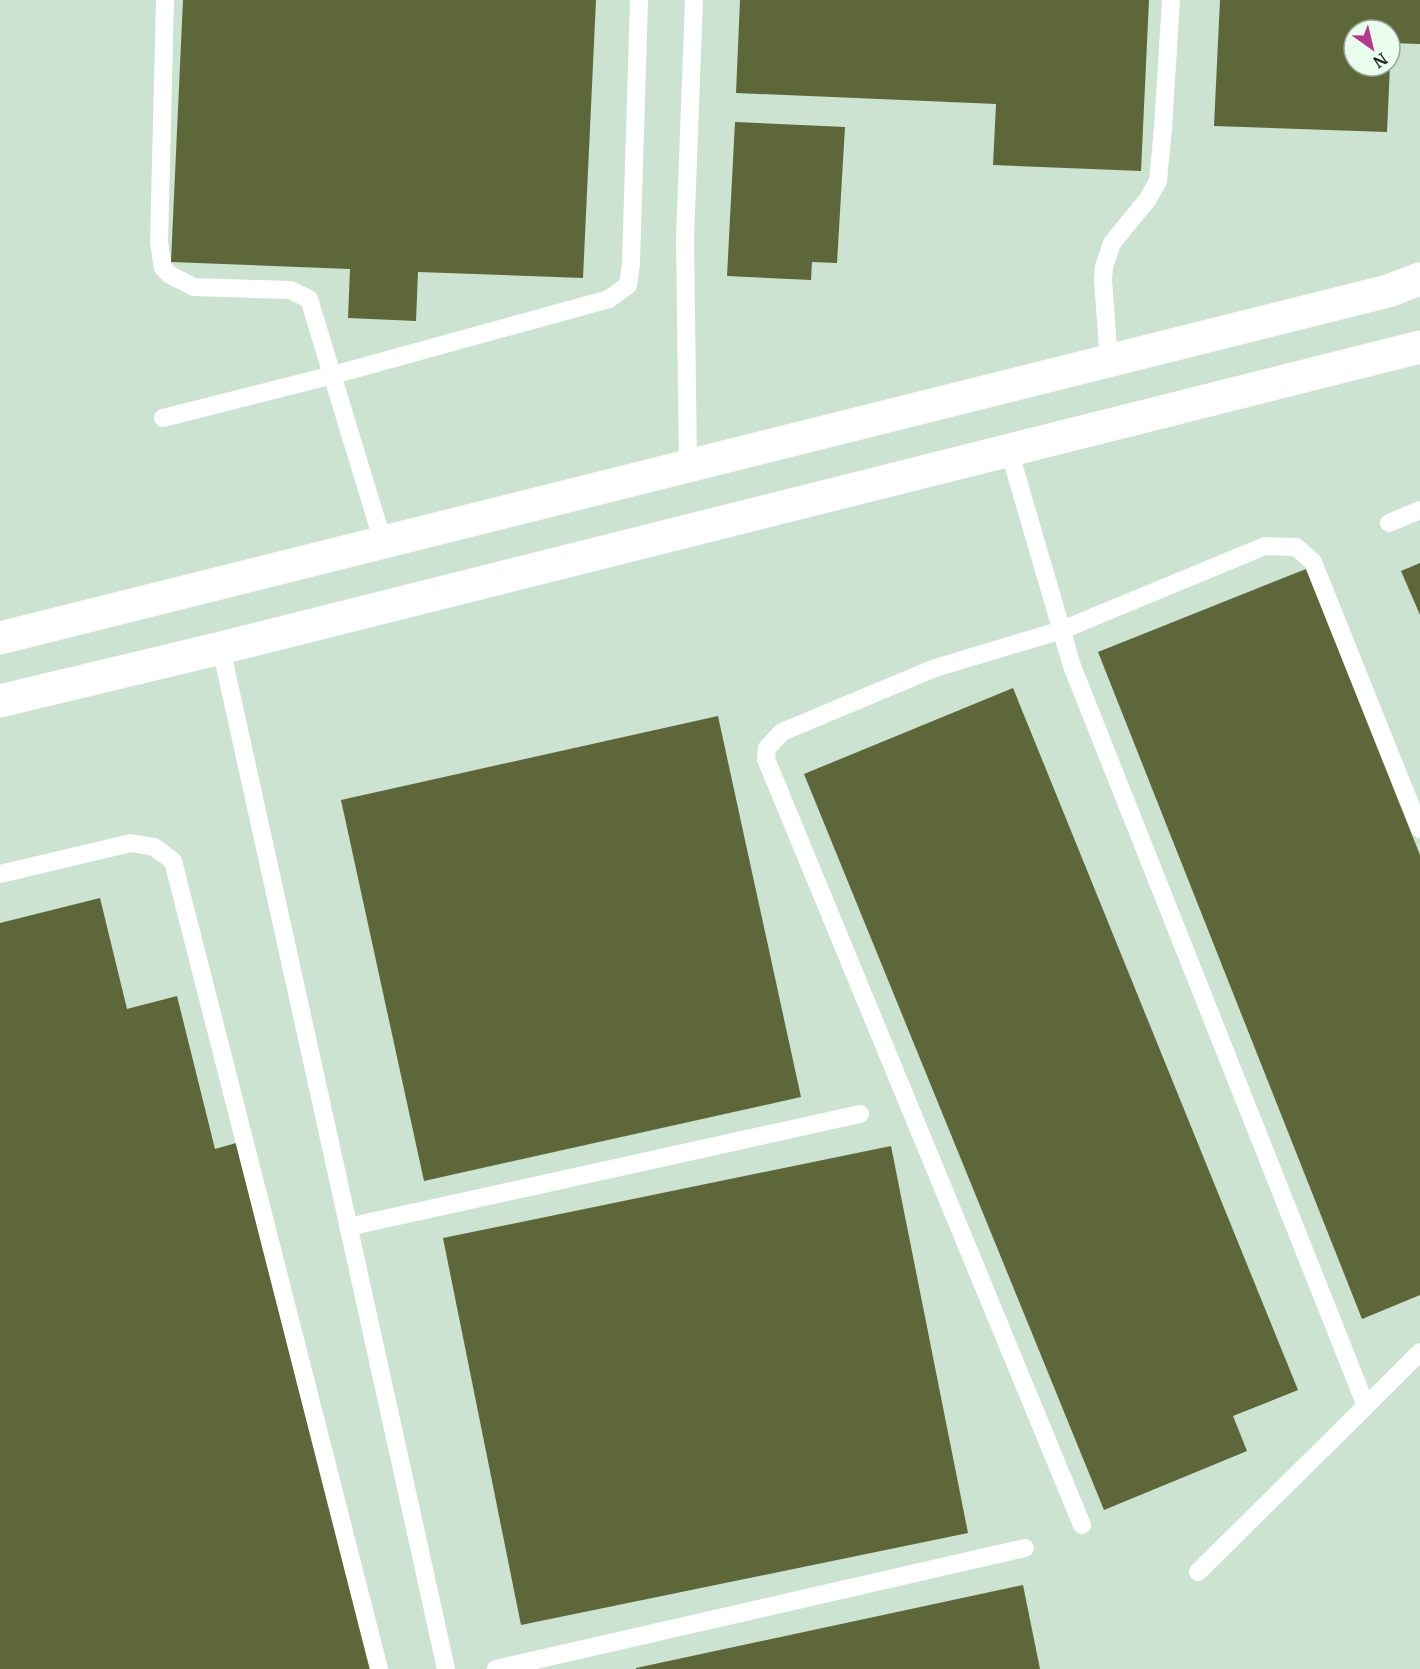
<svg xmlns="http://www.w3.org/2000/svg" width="1420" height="1669" viewBox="0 0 1420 1669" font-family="Merriweather,serif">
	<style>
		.built { fill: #cbe3d0; fill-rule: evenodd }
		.building { fill: #5e673a }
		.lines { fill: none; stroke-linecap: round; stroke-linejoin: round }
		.lane { stroke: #fff; stroke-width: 18 }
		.secondary { stroke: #fff; stroke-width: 33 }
	</style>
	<rect width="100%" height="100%" fill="#ddeee0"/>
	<path class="built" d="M0,0H1420V1669H0ZM1354,30H1390V66H1354Z"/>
	<g class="building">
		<polygon points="183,0 596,0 583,278 418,272 416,321 348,318 350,269 171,262"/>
		<polygon points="740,0 1149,0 1141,171 993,165 996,104 736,93"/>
		<polygon points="1220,0 1420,0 1420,44 1390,43 1390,30 1354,30 1354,66 1390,66 1387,132 1214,126"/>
		<polygon points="735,122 845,127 837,263 812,262 811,280 727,276"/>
		<polygon points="1420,563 1420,615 1401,571"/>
		<polygon points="1306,569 1420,855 1420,1295 1362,1319 1098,652"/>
		<polygon points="1013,688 1298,1390 1233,1416 1247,1451 1104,1510 804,774"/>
		<polygon points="718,716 801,1097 424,1181 341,800"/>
		<polygon points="100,898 127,1009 177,996 215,1149 243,1141 373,1669 0,1669 0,923"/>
		<polygon points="891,1146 968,1533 521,1625 443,1238"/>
		<polygon points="1023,1585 1040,1669 636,1669 636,1668"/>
	</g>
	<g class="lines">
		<g class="lane">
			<polyline points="165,0 159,243 163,268 170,275 194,287 290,290 309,299 383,542"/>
			<polyline points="1109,361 1103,280 1104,267 1112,243 1148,199 1158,181 1163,128 1171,0"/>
			<polyline points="163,418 333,375 609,299 628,285 631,264 639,0"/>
			<polyline points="1009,450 1072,666 1366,1406 1198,1572"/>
			<polyline points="688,466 685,238 694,0"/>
			<polyline points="1389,523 1420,510"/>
			<polyline points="221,648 446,1669"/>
			<polyline points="0,874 131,843 154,847 173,861 379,1669"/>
			<polyline points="348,1227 860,1114"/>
			<polyline points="1366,1406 1420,1352"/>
			<polyline points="1082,1525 766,759 767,748 782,732 935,668 1062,630 1265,546 1296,547 1313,562 1420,829"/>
			<polyline points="496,1669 1025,1548"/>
		</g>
		<g class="secondary">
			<polyline points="0,638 1388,291 1420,279"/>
			<polyline points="0,701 221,648 1420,347"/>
		</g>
	</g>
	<g transform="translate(1372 48) rotate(146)"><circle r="28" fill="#eafced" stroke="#97a499" stroke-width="1.5"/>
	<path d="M0-4.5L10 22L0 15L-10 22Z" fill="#b5398a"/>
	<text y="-9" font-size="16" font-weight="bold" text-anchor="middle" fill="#1b211c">N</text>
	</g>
</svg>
